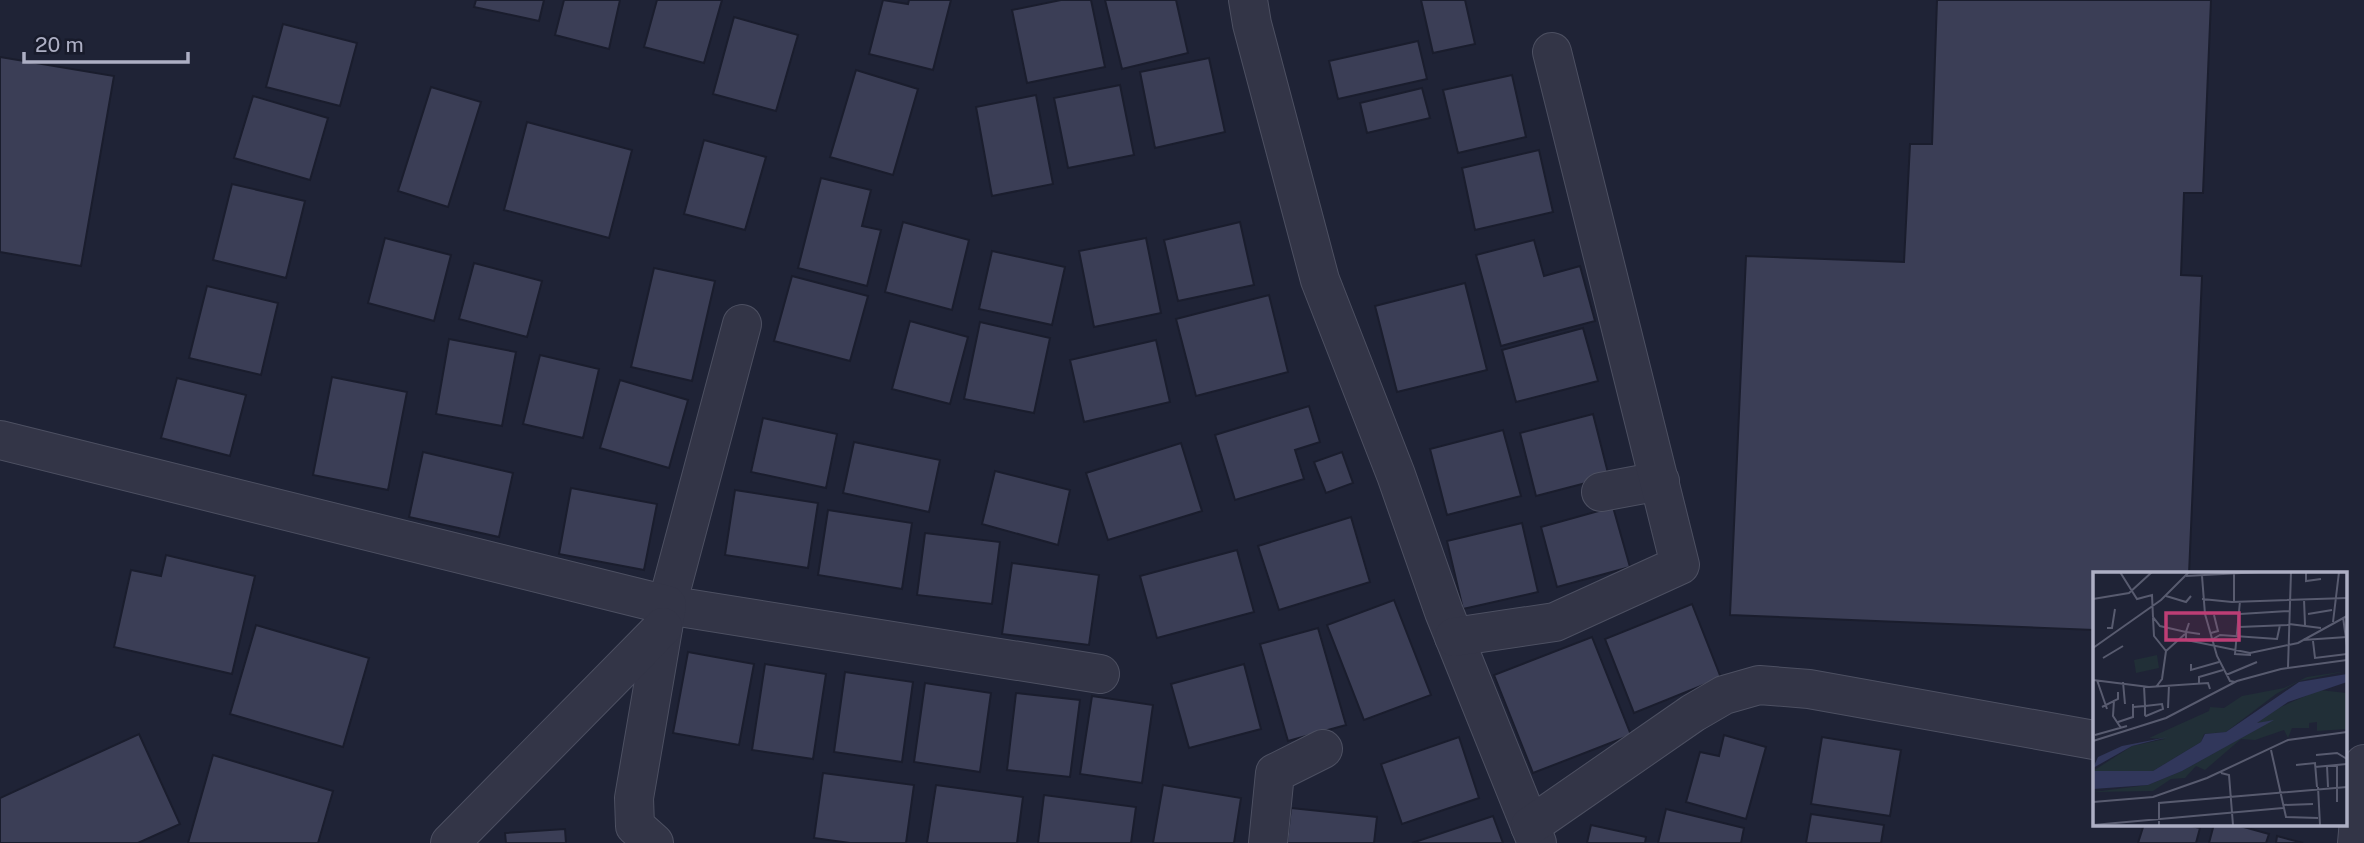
<svg xmlns="http://www.w3.org/2000/svg" width="2364" height="843" viewBox="0 0 2364 843" font-family="'Public Sans',sans-serif">
	<style>
		.building { fill: #3b3e56; stroke: #1a1d2d; stroke-width: 2 }
		.lines { fill: none; stroke-linecap: round; stroke-linejoin: round }
		.minor-casing { stroke: #4d5062; stroke-width: 40 }
		.minor { stroke: #333547; stroke-width: 38 }
		.inset-road { fill: none; stroke: #585b6f; stroke-width: 2 }
		.view { fill: #bd3e75; fill-opacity: 0.15; stroke: #bd3e75; stroke-width: 3.5 }
		.inset-edge { fill: none; stroke: #adafc4; stroke-width: 3.5 }
	</style>
	<rect width="100%" height="100%" fill="#1f2336"/>
	<g class="building">
		<polygon points="476,0 544,0 539,21 474,7"/>
		<polygon points="564,0 620,0 609,49 555,35"/>
		<polygon points="657,0 722,0 704,63 644,47"/>
		<polygon points="883,0 908,4 909,0 951,0 933,70 869,54"/>
		<polygon points="1061,0 1091,0 1105,67 1027,83 1012,10"/>
		<polygon points="1105,0 1176,0 1188,53 1122,69"/>
		<polygon points="1421,0 1465,0 1475,44 1433,53"/>
		<polygon points="1937,0 2211,0 2203,193 2184,193 2181,275 2202,276 2189,574 2094,574 2094,630 1730,615 1746,256 1904,262 1910,144 1932,144"/>
		<polygon points="734,17 798,35 776,111 713,94"/>
		<polygon points="283,24 357,43 340,106 266,87"/>
		<polygon points="1418,41 1427,79 1338,99 1329,61"/>
		<polygon points="0,57 114,76 81,266 0,252"/>
		<polygon points="1209,58 1225,132 1155,148 1140,72"/>
		<polygon points="856,70 918,89 893,175 830,157"/>
		<polygon points="1512,75 1526,137 1458,153 1443,90"/>
		<polygon points="1120,85 1134,155 1068,168 1054,98"/>
		<polygon points="431,87 481,102 448,207 398,191"/>
		<polygon points="1422,88 1430,118 1367,133 1360,103"/>
		<polygon points="1036,95 1053,184 992,196 976,107"/>
		<polygon points="253,96 328,118 310,180 234,158"/>
		<polygon points="527,122 632,150 609,238 504,210"/>
		<polygon points="704,140 766,157 745,230 684,214"/>
		<polygon points="1539,150 1553,212 1475,230 1462,168"/>
		<polygon points="821,178 871,190 862,226 881,230 867,286 798,268"/>
		<polygon points="232,184 305,201 286,278 213,260"/>
		<polygon points="903,222 969,240 952,310 885,292"/>
		<polygon points="1240,222 1254,285 1178,301 1164,240"/>
		<polygon points="385,238 451,255 434,321 368,303"/>
		<polygon points="1146,238 1161,313 1094,327 1079,251"/>
		<polygon points="1534,240 1544,276 1580,266 1595,321 1501,346 1476,255"/>
		<polygon points="992,251 1065,267 1052,325 979,309"/>
		<polygon points="474,263 542,281 527,337 459,319"/>
		<polygon points="654,268 715,281 692,381 631,367"/>
		<polygon points="792,276 868,296 850,361 774,341"/>
		<polygon points="1465,283 1487,370 1397,392 1375,306"/>
		<polygon points="207,286 278,303 261,375 189,358"/>
		<polygon points="1269,295 1288,372 1196,396 1176,319"/>
		<polygon points="910,321 968,337 950,404 892,389"/>
		<polygon points="980,322 1050,338 1034,413 964,399"/>
		<polygon points="1583,328 1598,381 1516,402 1502,350"/>
		<polygon points="449,339 516,352 502,426 436,414"/>
		<polygon points="1156,340 1170,402 1084,422 1070,360"/>
		<polygon points="540,355 599,369 583,438 523,424"/>
		<polygon points="332,377 407,392 388,490 313,475"/>
		<polygon points="177,378 246,395 230,456 161,438"/>
		<polygon points="620,380 688,400 669,468 600,448"/>
		<polygon points="1309,406 1320,442 1295,450 1304,479 1235,500 1215,435"/>
		<polygon points="1593,414 1609,477 1536,496 1520,433"/>
		<polygon points="763,418 837,434 826,488 751,472"/>
		<polygon points="1503,430 1521,496 1447,515 1430,449"/>
		<polygon points="854,442 940,460 929,512 843,493"/>
		<polygon points="1181,443 1202,511 1108,540 1086,473"/>
		<polygon points="423,452 513,473 499,537 409,517"/>
		<polygon points="1342,452 1353,483 1326,493 1314,462"/>
		<polygon points="995,471 1070,490 1058,545 982,524"/>
		<polygon points="571,488 657,504 644,570 559,554"/>
		<polygon points="735,490 818,503 808,568 725,555"/>
		<polygon points="1613,507 1630,567 1557,587 1541,527"/>
		<polygon points="828,510 912,523 902,589 818,575"/>
		<polygon points="1351,517 1370,582 1279,610 1258,546"/>
		<polygon points="1522,523 1538,592 1463,609 1447,541"/>
		<polygon points="925,533 1000,542 992,604 917,595"/>
		<polygon points="1237,550 1254,612 1157,638 1140,576"/>
		<polygon points="166,555 255,576 232,674 114,647 131,570 161,576"/>
		<polygon points="1012,563 1099,575 1089,645 1002,634"/>
		<polygon points="1394,600 1431,695 1364,720 1327,625"/>
		<polygon points="1692,604 1721,678 1634,713 1605,639"/>
		<polygon points="256,625 369,658 343,747 230,714"/>
		<polygon points="1318,628 1346,725 1288,741 1260,644"/>
		<polygon points="1592,637 1631,735 1533,773 1494,675"/>
		<polygon points="688,652 754,664 739,745 673,733"/>
		<polygon points="765,664 826,674 813,759 752,750"/>
		<polygon points="1244,664 1261,729 1189,748 1171,684"/>
		<polygon points="845,672 913,682 902,762 834,752"/>
		<polygon points="925,683 991,693 980,772 914,762"/>
		<polygon points="1016,693 1080,700 1070,777 1007,770"/>
		<polygon points="1092,696 1153,705 1142,783 1080,774"/>
		<polygon points="139,734 180,824 138,843 0,843 0,798"/>
		<polygon points="1724,735 1766,747 1746,819 1686,802 1700,752 1719,756"/>
		<polygon points="1459,737 1479,798 1402,824 1381,764"/>
		<polygon points="1822,737 1901,750 1890,816 1811,804"/>
		<polygon points="213,755 333,791 318,843 188,843"/>
		<polygon points="823,773 914,785 906,843 850,843 814,838"/>
		<polygon points="936,785 1023,797 1017,843 927,843"/>
		<polygon points="1163,785 1241,798 1234,843 1153,843"/>
		<polygon points="1044,795 1136,807 1131,843 1038,843"/>
		<polygon points="1291,808 1377,817 1374,843 1287,843"/>
		<polygon points="1666,809 1744,828 1741,843 1658,843"/>
		<polygon points="1811,814 1884,825 1881,843 1806,843"/>
		<polygon points="1493,816 1503,843 1412,843"/>
		<polygon points="2144,824 2183,824 2200,828 2196,843 2138,843"/>
		<polygon points="2214,824 2233,824 2269,834 2266,843 2209,843"/>
		<polygon points="1591,825 1646,837 1645,843 1587,843"/>
		<polygon points="565,829 566,843 506,843 505,833"/>
		<polygon points="2277,836 2303,843 2276,843"/>
	</g>
	<g class="lines">
		<defs>
			<g id="minor">
				<polyline points="1248,0 1252,24 1320,280 1396,475 1444,612 1537,843"/>
				<polyline points="742,324 667,605 1100,674"/>
				<polyline points="0,440 667,605 634,798 635,826 654,843"/>
				<polyline points="1601,492 1660,481"/>
				<polyline points="1454,637 1555,622 1680,565 1552,52"/>
				<polyline points="1530,826 1693,713 1724,695 1759,685 1809,689 2094,740"/>
				<polyline points="450,843 663,627"/>
				<polyline points="1268,843 1275,773 1323,749"/>
				<polyline points="2357,843 2364,764"/>
			</g>
		</defs>
		<use href="#minor" class="minor-casing"/>
		<use href="#minor" class="minor"/>
	</g>
	<g transform="translate(2093 572)">
		<rect width="254" height="254" fill="#1f2336"/>
		<path d="M64,83L66,96L43,101L41,88ZM254,99L206,109L183,122L133,160L111,162L108,170L60,199H0L39,174L72,167L56,166L116,139L117,135L131,136L149,124L191,116L214,105ZM226,118L254,121V157L224,159V150L216,151V156H199L195,166L191,158L162,168L148,167L112,198L103,194L92,206L78,207L60,219L0,220L55,213L89,199L171,153L176,149L163,152L183,137Z" fill="#212f37"/>
		<path d="M254,102V110L195,130L164,151L181,148L89,199L55,213L0,217V199H60L108,170L112,162L133,160L206,110ZM75,165L39,174L0,196L5,185L29,174Z" fill="#31375b"/>
		<path class="inset-road" d="M27,0L44,27L59,23L60,45L67,54L93,60V68L157,81L205,71L254,44M213,0V9L228,7M141,2V30M93,4L167,0M109,4L112,42L124,84L137,109L142,110M73,24L93,30L98,24M0,27L36,21L59,0M109,27L139,30L254,26M211,27L212,53M147,29L142,82L158,83M147,42L196,39M215,42L239,38M250,45L254,74M60,46L61,64L73,79L69,107L63,115M240,50L246,0M96,51L93,60L107,62M196,52L228,56M146,55L196,53M14,56H19L22,37M118,61L125,59L121,43M120,67L127,63L184,67L187,53M210,68L254,65M220,69L222,86L254,82M0,76L68,28L96,0M73,79L92,62M10,86L30,74M98,92V98L126,90M195,95L198,0M133,103L164,90M0,108L56,115L115,111L117,117M4,108L14,137M30,110L32,132M106,112V105L130,98M21,128L20,144L28,156M9,135L25,127V120M40,135L52,134L69,132L70,137L53,144L52,143V134L51,114M75,136L76,113M25,150L40,145V132M2,163L34,154M0,169L73,146L144,109L188,97L254,88M178,178L193,245L225,246M223,183L244,181L254,187M203,193L222,191L224,215M244,193V230M234,194L235,215M222,195L254,192M128,201L136,203L140,253M225,215L227,253M0,230L60,225L114,206L195,168L254,160M190,233L220,232M0,253L190,236M66,253V231L254,215"/>
		<path class="view" d="M73,41H146V68H73Z"/>
		<rect width="254" height="254" class="inset-edge"/>
	</g>
	<path d="M24 52v10h164v-10" fill="none" stroke="#adafc4" stroke-width="3.5"/>
	<text x="35" y="52" font-size="21" fill="#adafc4" stroke="#181b2b" stroke-width="5" paint-order="stroke">20 m</text>
</svg>
